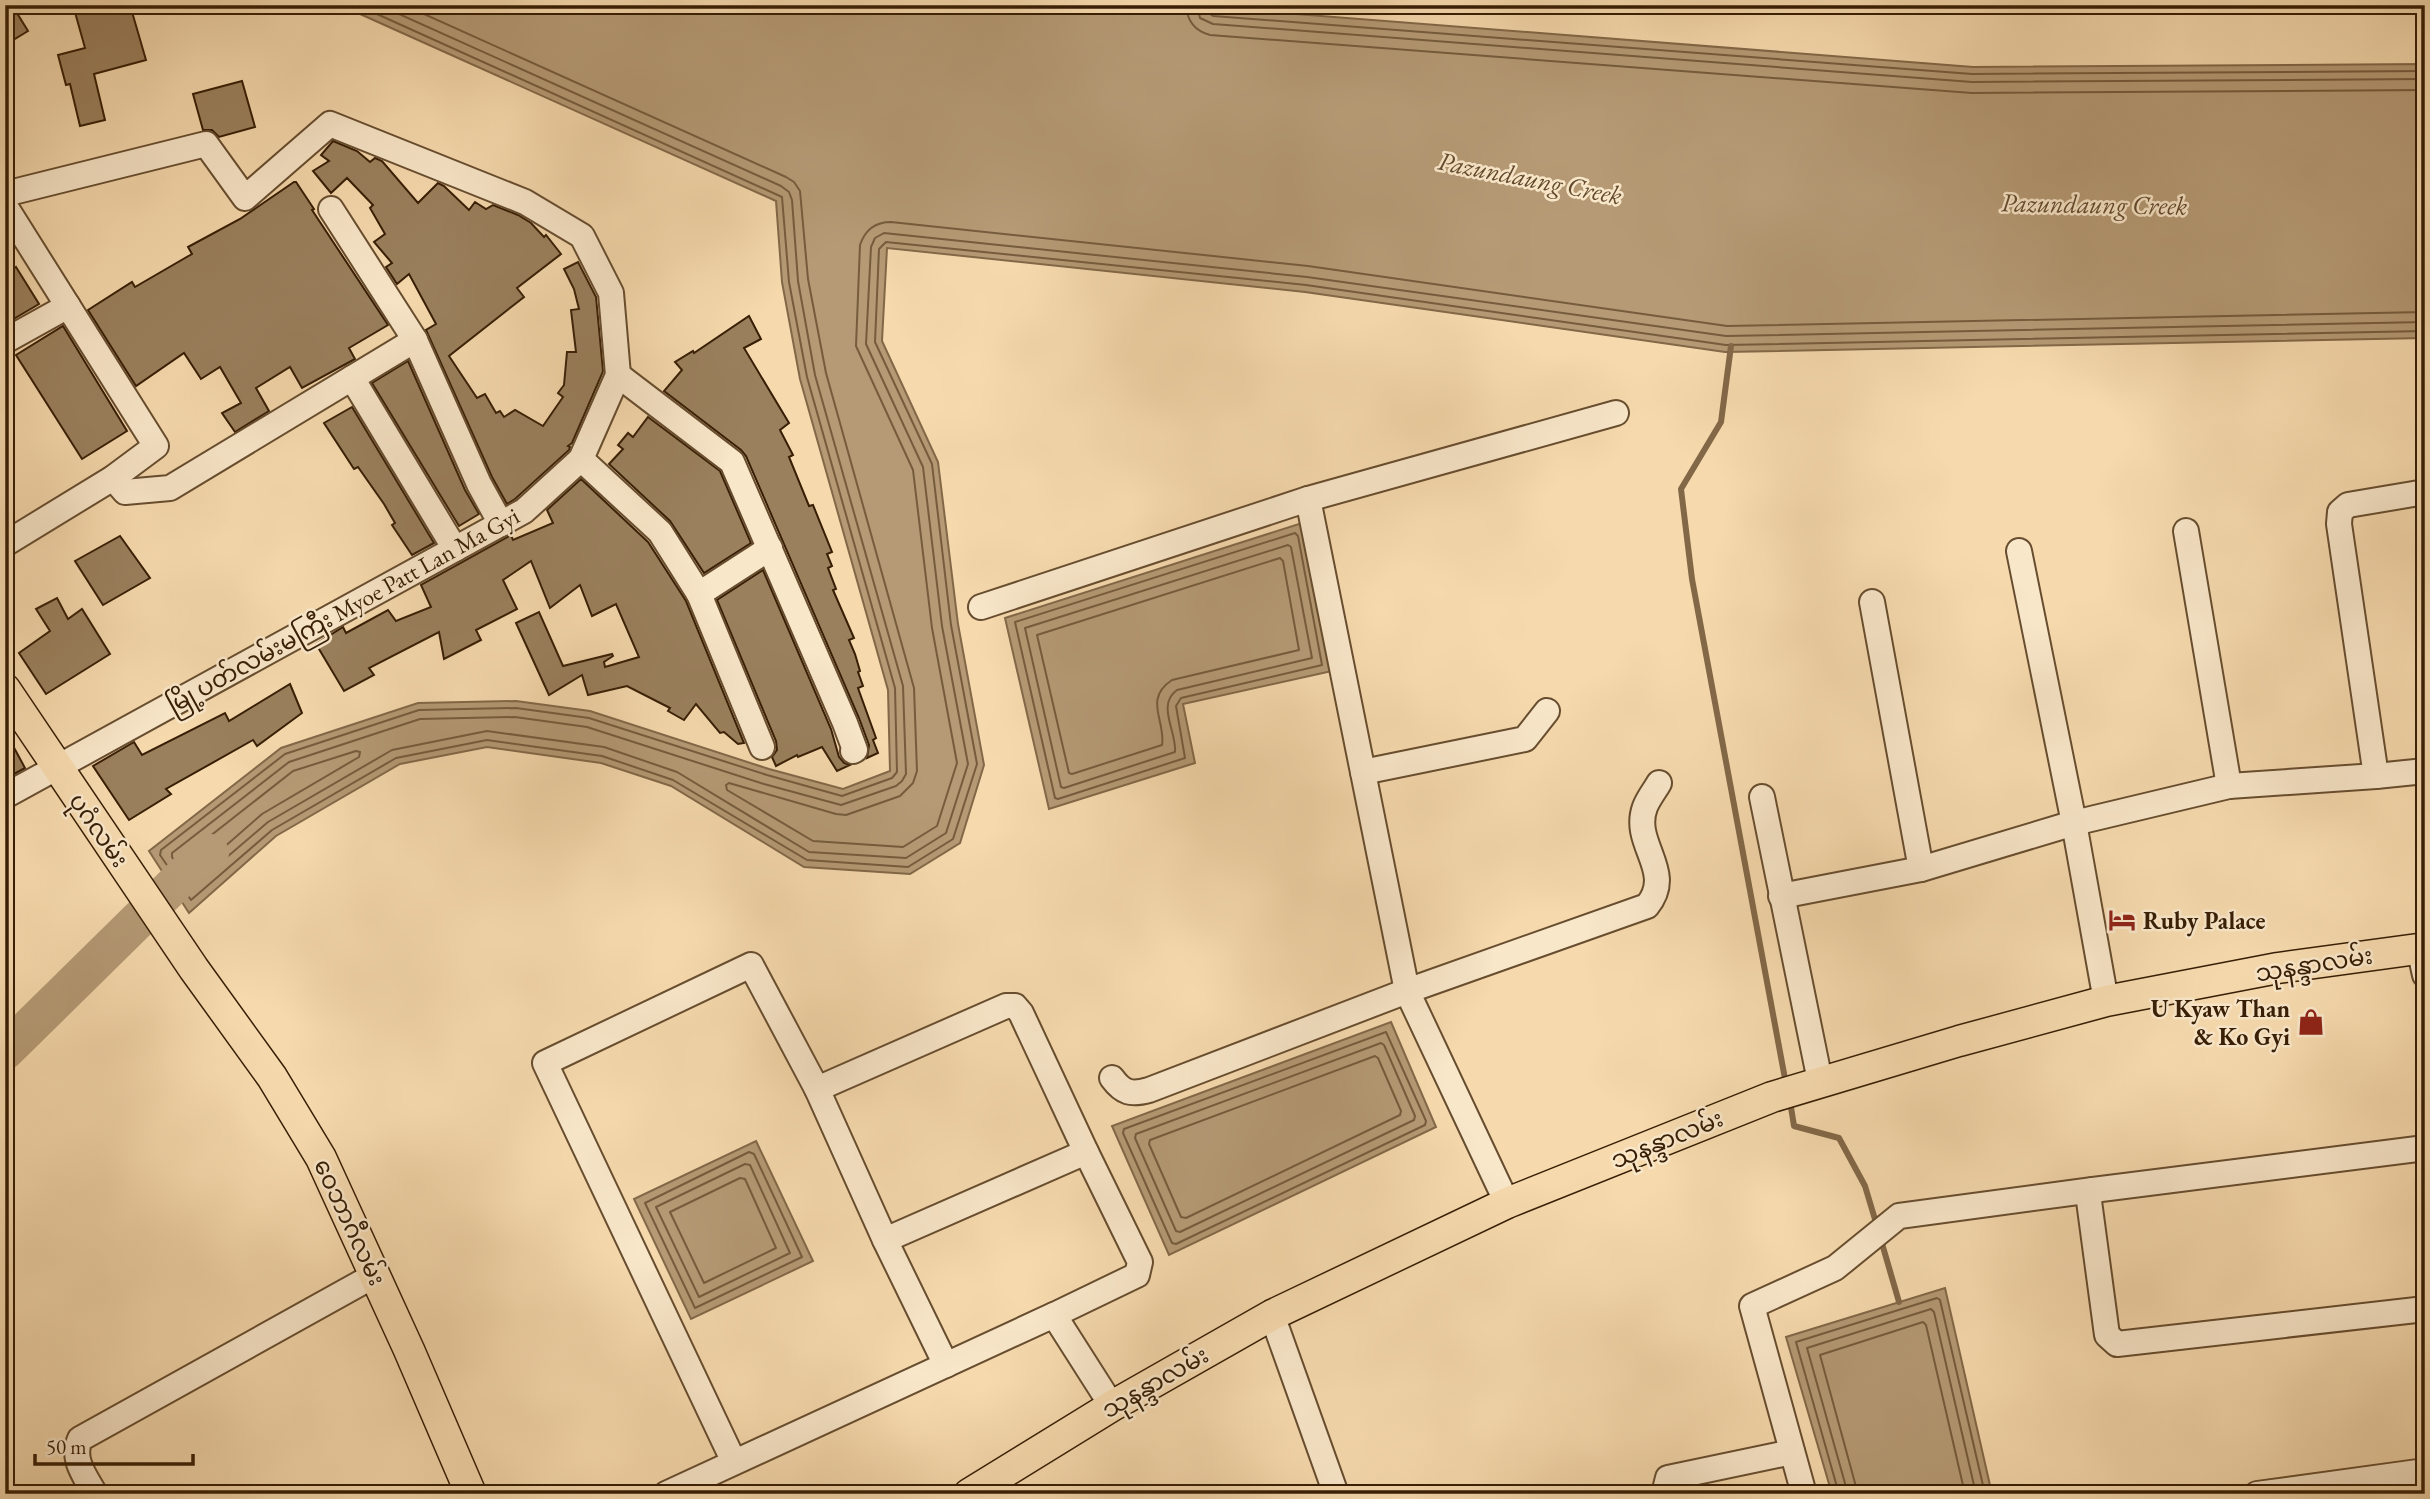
<svg xmlns="http://www.w3.org/2000/svg" width="2430" height="1499" viewBox="0 0 2430 1499" font-family="'EB Garamond','Noto Sans Myanmar',serif">
	<style>
		.water { fill: #b59a75; stroke: #836848; stroke-width: 2 }
		.lines { fill: none; stroke-linecap: round; stroke-linejoin: round }
		.shore { stroke: #765c3d; stroke-width: 2 }
		.stream { stroke: #836848; stroke-width: 6 }
		.river { stroke: #b59a75; stroke-width: 38 }
		.building { fill: #9a805d; stroke: #371e05; stroke-width: 2 }
		.minor-casing { stroke: #674d2f; stroke-width: 28 }
		.major-casing { stroke: #371e05; stroke-width: 33 }
		.minor { stroke: #f9e7ca; stroke-width: 24 }
		.major { stroke: #f6daae; stroke-width: 30 }
		.labels { text-anchor: middle; dominant-baseline: central; stroke-width: 5; stroke-linejoin: round; paint-order: stroke }
		.street-label { font-size: 24px; fill: #371e05; stroke: #f9e7ca }
		.poi-label { font-size: 24px; font-weight: bold; fill: #371e05; stroke: #f9e7ca; text-anchor: start }
		.water-label { font-size: 26px; font-style: italic; fill: #63492c; stroke: #f9e7ca }
	</style>
	<rect width="100%" height="100%" fill="#f6daae"/>
	<filter id="stains"><feTurbulence type="fractalNoise" baseFrequency=".00286" numOctaves="4"/><feColorMatrix values="0 0 0 0 .2 0 0 0 0 .09 0 0 0 0 .02 0 0 0 .5 -.17"/></filter>
	<radialGradient id="worn" r=".72"><stop offset=".6" stop-color="#630" stop-opacity="0"/><stop offset="1" stop-color="#630" stop-opacity=".3"/></radialGradient>
	<g class="water">
		<polygon points="340,5 1182,5 1973,67 2425,64 2425,338 1725,352 1305,292 887,248 882,341 938,462 958,624 984,765 960,843 910,874 804,867 671,786 601,763 487,747 400,764 276,836 189,913 149,851 281,748 418,703 516,701 590,711 769,769 843,789 890,771 888,690 800,379 782,282 776,201"/>
		<polygon points="1302,523 1332,671 1183,704 1195,763 1049,809 1005,618"/>
		<polygon points="1391,1022 1436,1127 1169,1255 1112,1126"/>
		<polygon points="756,1141 813,1261 691,1319 634,1199"/>
		<polygon points="1945,1288 1992,1494 1832,1494 1786,1337"/>
	</g>
	<g class="lines">
		<g class="shore">
			<polyline points="357,5 782,197 789,282 807,377 895,688 897,772 892,778 842,796 767,775 589,718 516,708 419,710 285,754 161,850 160,855 191,900 272,830 396,758 487,740 602,756 673,780 807,860 908,867 953,839 977,764 951,625 932,464 875,342 879,249 886,242 1306,285 1726,345 2425,331"/>
			<polyline points="379,5 781,186 789,192 792,200 798,281 815,375 903,686 906,774 902,781 896,786 841,805 764,784 587,727 515,717 420,719 289,762 172,853 172,857 192,887 268,822 392,750 487,731 604,747 677,772 809,852 906,858 946,833 968,764 942,626 923,467 866,344 871,247 875,238 884,233 1307,277 1726,336 2425,322"/>
			<path d="M404,5L786,177L794,182L800,191L808,279L826,373L914,688L917,771L913,783L900,796L846,815L836,814L729,783L726,785L727,790L813,841L903,847L937,826L957,763L932,628L913,470L856,346L860,245C865,230 875,222 891,222L1308,266L1727,326L2425,312"/>
			<path d="M1186,5C1187,21 1195,31 1210,35L1972,93L2425,90"/>
			<polyline points="1197,5 1200,18 1213,24 1972,82 2425,79"/>
			<polyline points="1205,5 1207,12 1213,16 1972,74 2425,71"/>
			<polygon points="1295,533 1298,536 1322,665 1181,698 1176,706 1185,758 1058,799 1055,798 1015,622"/>
			<path d="M1288,545L1291,547L1312,658L1177,690C1156,705 1177,732 1175,752L1064,788L1061,787L1025,628Z"/>
			<path d="M1280,558L1283,561L1299,650L1172,680C1143,699 1166,721 1162,745L1072,774L1069,773L1037,635Z"/>
			<polygon points="356,751 360,752 359,757 262,814 198,870 192,869 186,859 186,855 293,771"/>
			<polygon points="1386,1032 1426,1121 1425,1125 1176,1244 1172,1243 1123,1133 1124,1129"/>
			<polygon points="1381,1043 1384,1045 1415,1116 1414,1120 1180,1232 1176,1231 1135,1138 1136,1134"/>
			<polygon points="1375,1056 1378,1058 1401,1111 1400,1115 1186,1218 1181,1217 1149,1144 1150,1140"/>
			<polygon points="749,1152 754,1154 802,1257 695,1308 645,1203"/>
			<polygon points="745,1164 750,1165 790,1253 699,1297 656,1207"/>
			<polygon points="740,1178 745,1179 776,1248 704,1283 670,1212"/>
			<polyline points="1839,1494 1796,1342 1937,1298 1940,1300 1985,1494"/>
			<polyline points="1848,1494 1807,1348 1931,1309 1934,1312 1976,1494"/>
			<polyline points="1858,1494 1820,1355 1923,1322 1926,1325 1965,1494"/>
		</g>
		<g class="stream">
			<polyline points="1731,346 1721,422 1681,489 1692,579 1786,1084"/>
			<polyline points="1790,1101 1794,1126 1839,1138 1865,1186 1877,1226"/>
			<polyline points="1881,1240 1899,1302"/>
		</g>
		<polyline class="river" points="5,1051 190,869 210,853"/>
	</g>
	<g class="building">
		<polygon points="5,5 12,5 28,31 5,45"/>
		<polygon points="73,5 130,5 146,60 94,74 105,120 80,126 70,84 66,85 58,55 85,48"/>
		<polygon points="242,81 255,127 219,137 212,130 203,130 193,94"/>
		<polygon points="333,141 357,151 370,162 375,158 382,161 418,203 438,183 444,186 469,210 475,202 486,209 493,205 518,215 531,223 544,237 546,235 561,254 517,288 524,297 449,356 477,398 485,394 496,413 500,411 504,417 515,410 543,426 563,397 558,393 564,385 567,352 576,352 571,310 579,309 574,289 564,269 578,262 596,297 603,371 601,376 572,443 568,446 570,447 569,450 515,499 507,504 492,477 426,330 436,324 409,274 397,284 386,267 392,263 374,242 385,234 370,208 373,205 347,178 331,193 313,171 329,161 321,155"/>
		<polygon points="294,182 296,182 314,209 312,210 388,325 349,348 355,359 302,388 290,367 256,388 269,411 235,432 222,413 241,403 220,367 201,379 184,353 136,386 88,310 132,282 135,287 192,254 188,247 240,219"/>
		<polygon points="16,267 39,304 5,324 5,274"/>
		<polygon points="749,316 761,339 744,348 789,423 780,430 793,455 789,457 809,506 813,505 832,552 827,554 832,566 828,568 836,589 833,590 854,638 849,640 855,654 860,671 858,672 863,686 858,688 876,738 873,740 878,753 867,758 869,745 859,718 746,456 741,450 664,391 682,370 675,362 693,351 694,353"/>
		<polygon points="63,326 127,431 82,459 16,355"/>
		<polygon points="408,361 465,490 479,514 459,526 372,383"/>
		<polygon points="352,407 434,543 412,555 392,525 395,523 384,504 358,467 354,469 324,423"/>
		<polygon points="648,417 720,471 751,543 704,573 670,521 609,464 623,449 618,445 628,433 633,437"/>
		<polygon points="581,479 648,542 686,601 744,743 738,744 724,732 720,733 696,704 684,720 668,711 670,708 627,686 588,695 582,675 549,695 516,623 539,612 563,666 612,654 613,656 604,662 605,667 639,657 616,604 592,616 580,585 550,608 531,561 503,580 517,609 476,630 481,640 444,659 439,632 369,668 374,675 344,691 316,644 343,627 346,633 388,610 396,621 431,607 421,585 511,535 513,540 553,523 547,510"/>
		<polygon points="120,536 150,578 103,605 75,561"/>
		<polygon points="763,570 831,729 839,757 844,763 850,765 837,771 822,747 798,757 797,755 776,766 772,757 777,750 776,741 717,600"/>
		<polygon points="57,598 68,619 82,609 110,654 46,694 19,653 50,631 36,609"/>
		<polygon points="290,684 302,713 257,746 253,740 166,789 171,794 129,820 93,766 134,742 142,755 225,713 229,721"/>
		<polygon points="5,731 25,768 5,779"/>
	</g>
	<g class="lines">
		<defs>
			<g id="minor">
				<polyline points="5,194 206,144 245,198 330,124 525,202 582,236 611,293 618,375 581,459 524,511 5,796"/>
				<polyline points="5,206 156,446 113,478 5,544"/>
				<polyline points="331,209 415,340 479,484 501,524"/>
				<polyline points="5,341 68,306"/>
				<polyline points="618,375 732,462 845,723 855,750 853,751"/>
				<polyline points="352,378 455,549"/>
				<polyline points="581,459 660,532 699,594 762,747"/>
				<polyline points="113,478 125,492 170,488 415,340"/>
				<polyline points="1308,499 1407,991 1507,1203"/>
				<polyline points="2186,531 2229,786"/>
				<polyline points="2019,551 2074,823 2106,1001"/>
				<polyline points="699,594 770,548"/>
				<polyline points="1872,602 1921,869"/>
				<polyline points="981,607 1308,499 1616,413"/>
				<polyline points="1363,772 1525,739 1547,711"/>
				<polyline points="2376,776 2339,524 2340,512 2348,505 2425,492"/>
				<polyline points="1762,797 1820,1081"/>
				<polyline points="1781,896 1921,869 2074,823 2229,786 2376,776 2425,771"/>
				<polyline points="2419,948 2425,975"/>
				<path d="M1112,1078C1123,1093 1131,1095 1149,1090L1407,991L1647,906C1676,871 1631,844 1645,807C1648,799 1655,790 1659,783"/>
				<polyline points="817,1089 1006,1006 1015,1006 1021,1013 1086,1152 1140,1262 1137,1275 1054,1315"/>
				<polyline points="2425,1148 2093,1190 2089,1201 2107,1335 2117,1344 2425,1309"/>
				<polyline points="885,1240 1086,1152"/>
				<polyline points="1272,1315 1336,1494"/>
				<polyline points="734,1462 545,1063 751,965 817,1089 885,1240 946,1365"/>
				<path d="M95,1494C85,1476 71,1459 80,1439L375,1275"/>
				<polyline points="666,1494 1054,1315 1112,1406"/>
				<polyline points="1664,1494 1668,1478 1792,1452"/>
				<polyline points="1804,1494 1752,1306 1835,1268 1899,1216 2093,1190"/>
				<polyline points="2257,1494 2425,1471"/>
			</g>
			<g id="major">
				<polyline points="5,689 194,969 272,1077 321,1158 409,1350 471,1494"/>
				<polyline points="969,1494 1112,1406 1272,1315 1507,1203 1772,1097 1959,1041 2106,1001 2278,968 2425,948"/>
			</g>
		</defs>
		<use href="#minor" class="minor-casing"/>
		<use href="#major" class="major-casing"/>
		<use href="#minor" class="minor"/>
		<use href="#major" class="major"/>
	</g>
	<defs>
		<symbol id="hotel-bare" viewBox="-9 -9 18 18"><path d="M-6-4.5h1.5V1H6V5H4.5V3h-9V5H-6ZM-4 0a1.8 1.8 0 1 1 3.6 0ZM.5 0V-2.5h3Q6-2.5 6 0Z" fill="#8f2418" stroke="#f9e7ca" stroke-width="2.5" paint-order="stroke"/></symbol>
		<symbol id="shop-bare" viewBox="-9 -9 18 18"><path d="M-5-2.5h2.3a2.7 3.5 0 0 1 5.4 0H5L5.5 6h-11ZM-1.5-2.5h3a1.5 2.3 0 0 0-3 0Z" fill="#8f2418" stroke="#f9e7ca" stroke-width="2.5" paint-order="stroke"/></symbol>
	</defs>
	<g fill-rule="evenodd">
		<use href="#hotel-bare" x="2103" y="901" width="38" height="38"/>
		<use href="#shop-bare" x="2292" y="1003" width="38" height="38"/>
	</g>
	<g class="labels">
		<g class="street-label">
			<text transform="translate(343 610) rotate(-29)">မြို့ပတ်လမ်းမကြီး Myoe Patt Lan Ma Gyi</text>
			<text transform="translate(99 830) rotate(55)">ပုဂံလမ်း</text>
			<text transform="translate(2314 964) rotate(-9)">သုနန္ဒာလမ်း</text>
			<text transform="translate(1667 1139) rotate(-22)">သုနန္ဒာလမ်း</text>
			<text transform="translate(350 1222) rotate(65)">ဝေဘာဂီလမ်း</text>
			<text transform="translate(1155 1382) rotate(-30)">သုနန္ဒာလမ်း</text>
		</g>
		<g class="poi-label">
			<text x="2143" y="920">Ruby Palace</text>
			<text x="2290" y="1008" text-anchor="end">U Kyaw Than<tspan x="2290" dy="28">&amp; Ko Gyi</tspan></text>
		</g>
		<g class="water-label">
			<text transform="translate(1530 178) rotate(11)">Pazundaung Creek</text>
			<text transform="translate(2094 204) rotate(1)">Pazundaung Creek</text>
		</g>
	</g>
	<rect width="2430" height="1499" fill="none" stroke="#f6daae" stroke-width="28"/>
	<rect x="7" y="7" width="2416" height="1485" fill="none" stroke="#371e05" stroke-width="3.5"/>
	<rect x="14" y="14" width="2402" height="1471" fill="none" stroke="#371e05" stroke-width="2"/>
	<path d="M35 1454v10h158v-10" fill="none" stroke="#371e05" stroke-width="3.5"/>
	<text x="46" y="1454" font-size="21" fill="#371e05" stroke="#f9e7ca" stroke-width="5" paint-order="stroke">50 m</text>
	<rect width="100%" height="100%" filter="url(#stains)"/>
	<rect width="100%" height="100%" fill="url(#worn)"/>
</svg>
